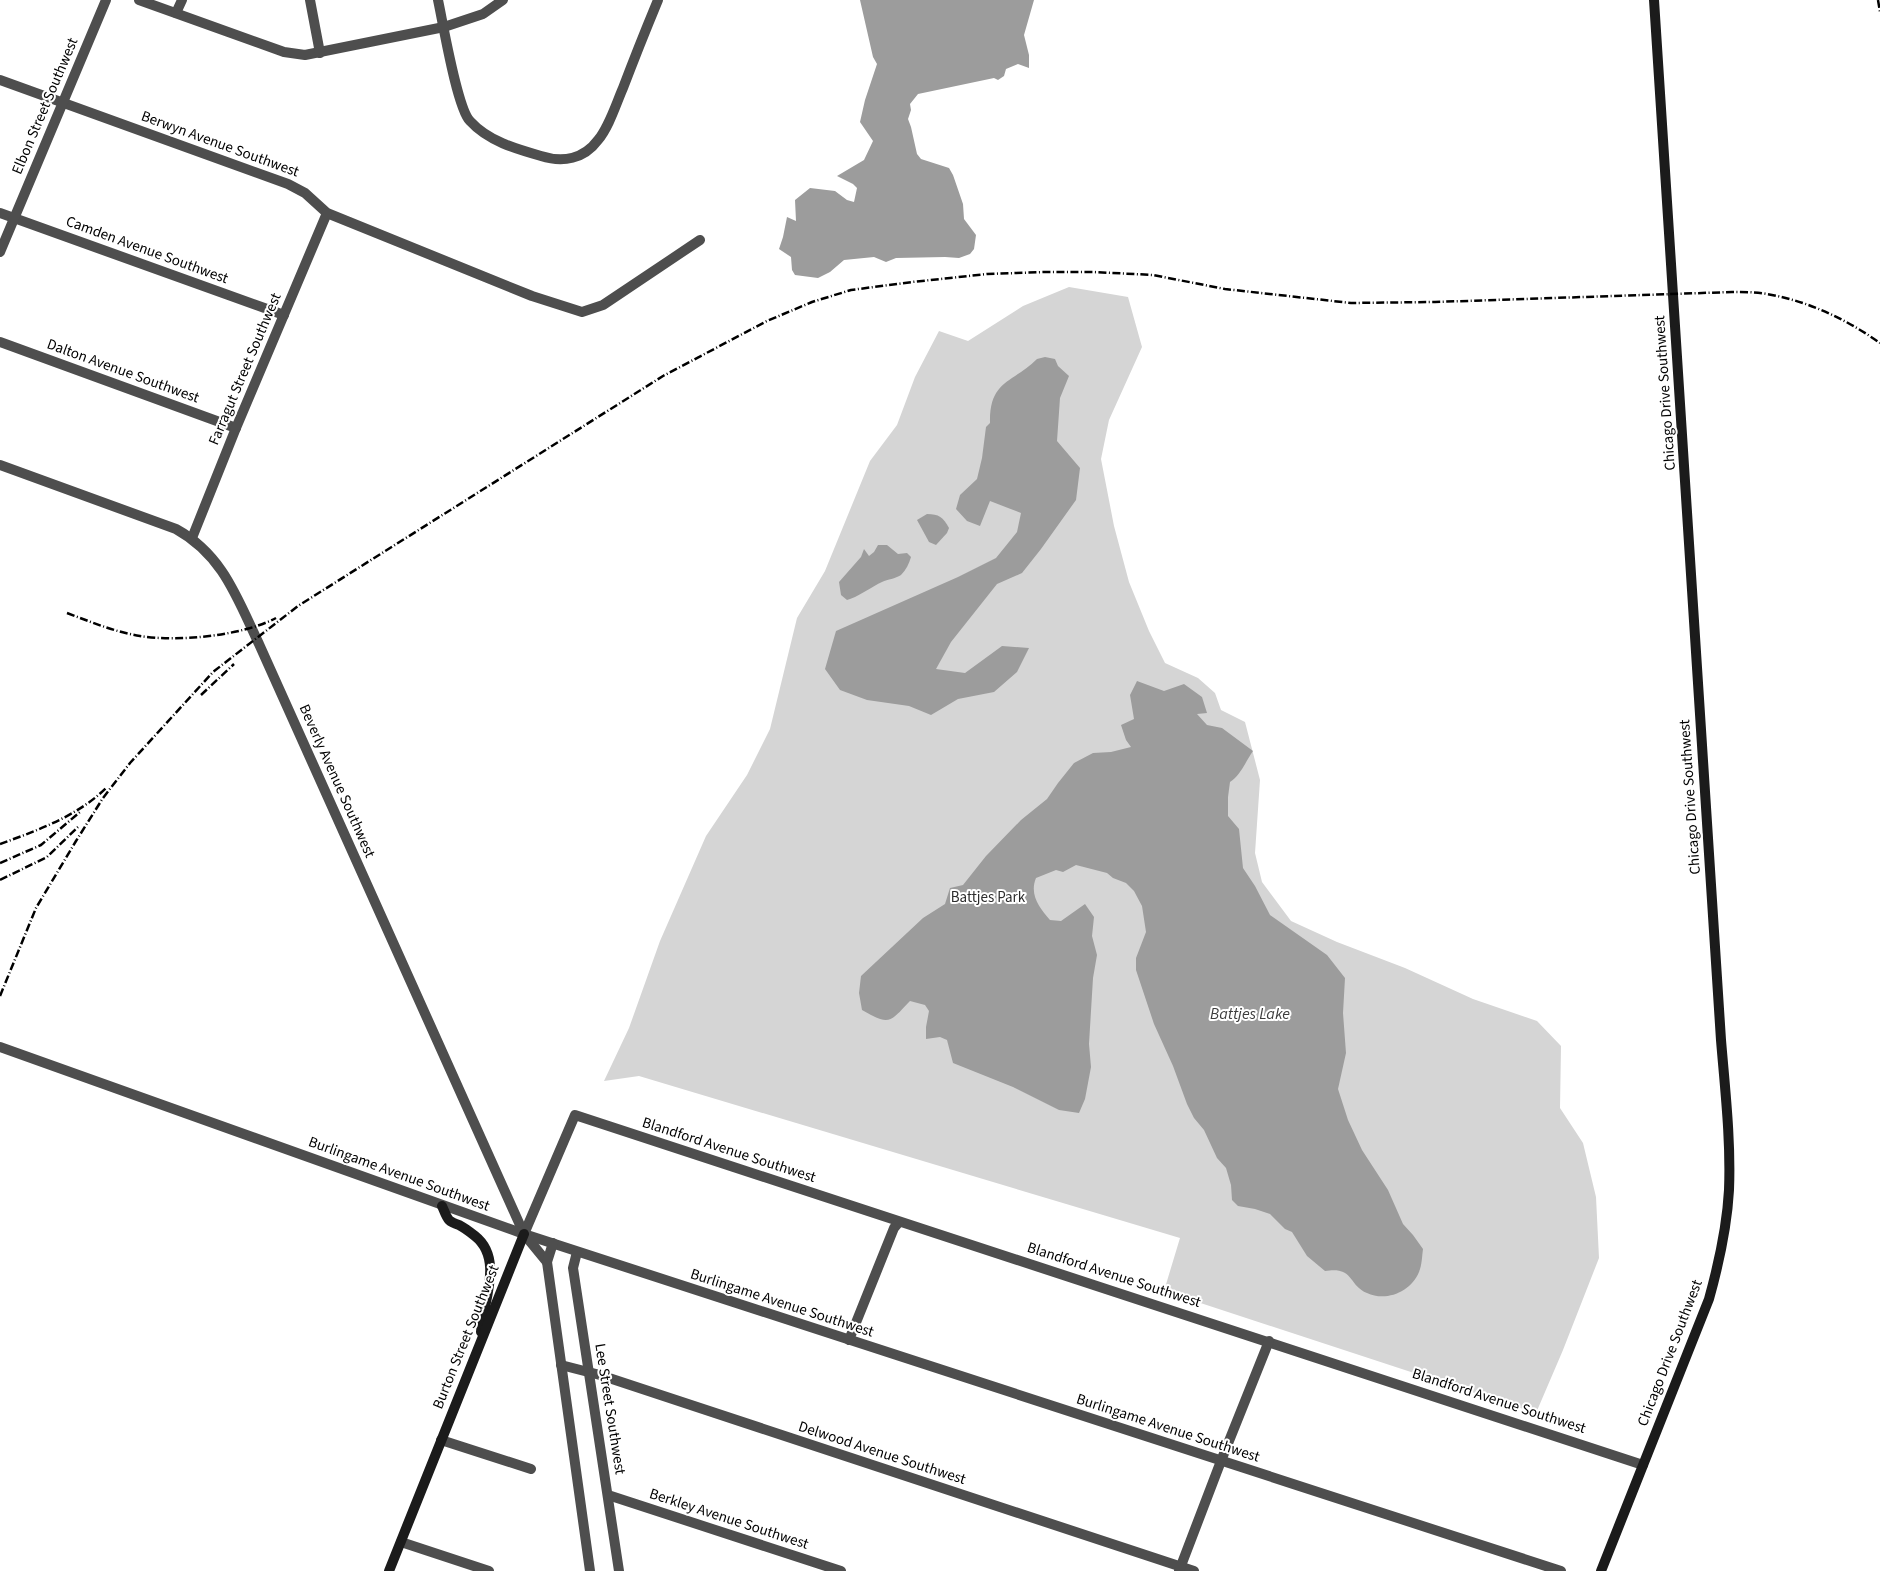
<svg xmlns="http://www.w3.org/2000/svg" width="1880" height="1571" viewBox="0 0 1880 1571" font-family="'Source Sans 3',sans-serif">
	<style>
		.green { fill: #d5d5d5 }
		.water { fill: #9c9c9c }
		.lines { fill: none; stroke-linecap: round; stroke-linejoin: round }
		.minor { stroke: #4e4e4e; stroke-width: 10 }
		.tertiary { stroke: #4e4e4e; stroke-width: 10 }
		.secondary { stroke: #1b1b1b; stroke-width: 10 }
		.rail { stroke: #000; stroke-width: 2.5; stroke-dasharray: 8 2.5 1 2.5; stroke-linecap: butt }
		.labels { text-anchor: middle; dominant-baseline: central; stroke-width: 4; stroke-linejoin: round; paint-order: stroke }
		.street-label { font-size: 15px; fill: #000; stroke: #fff }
		.park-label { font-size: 15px; fill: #2c2c2c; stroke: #fff }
		.water-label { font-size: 16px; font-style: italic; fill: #3d3d3d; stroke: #fff }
	</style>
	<rect width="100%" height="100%" fill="#fff"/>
	<polygon class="green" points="1069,287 1128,297 1142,347 1109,420 1101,459 1114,526 1129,582 1149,631 1165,663 1198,678 1215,693 1221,710 1245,722 1260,780 1255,853 1262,882 1291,921 1337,942 1405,968 1473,999 1537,1021 1561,1046 1560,1108 1583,1143 1596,1197 1599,1258 1563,1350 1536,1413 1164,1291 1180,1238 639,1076 604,1081 629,1028 660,941 706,836 747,775 770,729 797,618 825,571 870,461 897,425 915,377 939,331 968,341 1023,306"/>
	<g class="water">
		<polygon points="860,0 1034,0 1024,35 1029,55 1029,68 1018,64 1006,69 1004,76 998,80 994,78 918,94 910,104 911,110 908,119 911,127 917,154 921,159 949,168 953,175 963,204 964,219 976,235 974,249 970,254 959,258 945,257 896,258 886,262 874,257 844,260 830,272 818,278 795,275 792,270 791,257 779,249 783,237 787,217 796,221 795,200 810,188 835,191 847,200 854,202 857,188 853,184 837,176 864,160 873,141 860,122 865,100 877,64 873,57"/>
		<path d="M1045,357L1055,359L1058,366L1069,376L1060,398L1057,441L1080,468L1076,500L1041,549L1022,573L997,584L951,642L936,669L965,673L1002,646L1029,648L1017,672L994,692L958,699L931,715L909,706L867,700L840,690L825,669L836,631L958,577L996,558L1017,532L1021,513L990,501L980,526L967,521L956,509L960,495L977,479L982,458L986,427L990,423C989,380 1013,383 1037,359Z"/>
		<path d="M927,514C939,514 943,517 949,528L947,533L936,545L929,542L917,520Z"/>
		<path d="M878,545H887L898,554L907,553L911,557C909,564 906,570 901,575C895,579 888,579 882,582C873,586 856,598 847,600L841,595L839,582L861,557L864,549L869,556L874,552Z"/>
		<path d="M1137,681L1164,691L1184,684L1202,697L1207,713L1197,714L1207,725L1222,728L1253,751C1246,761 1240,776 1230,782L1228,797V816L1239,829L1243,868L1255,886L1270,915L1327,955L1345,978L1343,1013L1346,1053L1338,1089L1348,1120L1362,1150L1388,1190L1403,1224L1413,1235L1423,1249C1422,1256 1422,1265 1419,1272C1411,1292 1386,1302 1367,1293C1348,1285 1354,1266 1325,1271L1307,1256L1292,1232L1285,1229L1270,1214L1255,1209L1238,1206L1232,1200L1231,1185L1226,1168L1217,1158L1204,1130L1194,1118L1187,1104L1173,1066L1154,1024L1136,970V958L1146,932L1142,906L1134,891L1126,883L1113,878L1107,873L1076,865L1063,872L1056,870L1036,878C1029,895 1040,908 1050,920L1061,921L1085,904L1094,917L1092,936L1097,955L1093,978L1089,1044L1091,1067L1085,1099L1079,1113L1059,1110L1013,1087L953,1063L947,1040L940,1037L926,1039V1027L929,1011L925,1005L910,1001C889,1023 890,1026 862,1010L859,993L861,976L923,918L945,904L950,888L963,885L986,856L1021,820L1047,799L1058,783L1074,763L1093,753L1111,752L1131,747L1126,740L1121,725L1134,719L1130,695Z"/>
	</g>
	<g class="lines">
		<g class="minor">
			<polyline points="139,0 284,52 305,55 444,27 483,14 503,0"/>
			<polyline points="310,0 320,53"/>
			<path d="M438,0C443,23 457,108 470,121C488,141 516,149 541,156C563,163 584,159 598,140C609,127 616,104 623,88C634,59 646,29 658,0"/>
			<polyline points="176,13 182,0"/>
			<polyline points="0,80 288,184 305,193 327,213 532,296 582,312 603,305 700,240"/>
			<polyline points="0,213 284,315"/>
			<polyline points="0,252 106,0"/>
			<polyline points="0,342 236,428"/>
			<path d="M0,465L176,529C223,555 237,598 259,644L524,1234"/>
			<polyline points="192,538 236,428 327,213"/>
			<polyline points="524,1234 575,1115 1643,1465"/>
			<polyline points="849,1340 894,1228 899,1222"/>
			<polyline points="561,1365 600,1375 1194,1571"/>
			<polyline points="441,1440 531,1469"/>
			<polyline points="608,1495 841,1571"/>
			<polyline points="401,1542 489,1571"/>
			<polyline points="1179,1571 1221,1461 1269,1341"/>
		</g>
		<g class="tertiary">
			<polyline points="0,1047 524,1234 1561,1571"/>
			<polyline points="524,1234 547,1262"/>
			<polyline points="553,1243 547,1262 590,1571"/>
			<polyline points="577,1252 573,1268 619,1571"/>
		</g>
		<g class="secondary">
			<path d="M442,1206C444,1210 446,1217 449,1220C451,1222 456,1224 459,1225C465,1228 470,1232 475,1236C504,1259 483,1302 481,1332"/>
			<polyline points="389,1571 524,1234"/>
			<path d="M1601,1571L1709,1299C1719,1263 1727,1227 1729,1190C1731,1140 1725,1089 1721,1040L1654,0"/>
		</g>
		<g class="rail">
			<polyline points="1878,0 1880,12"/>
			<path d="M67,613C91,622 115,632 140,636C178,642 242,636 276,618"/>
			<polyline points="201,695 234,664"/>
			<path d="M0,844C36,831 78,816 106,788"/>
			<polyline points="0,863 41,845 80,812"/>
			<polyline points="0,880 47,857 78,827"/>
			<path d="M0,996L36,908L76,841L103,798L130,763L213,672L298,606L663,376L767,321L812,302L851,290L912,282L987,274L1045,272H1093L1153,275L1225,289L1351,303L1435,302L1732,292C1743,292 1755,292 1767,294C1808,301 1846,319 1880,343"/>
		</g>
	</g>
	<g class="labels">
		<g class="street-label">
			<text transform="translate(45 106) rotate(-67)">Elbon Street Southwest</text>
			<text transform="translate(220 144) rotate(20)">Berwyn Avenue Southwest</text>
			<text transform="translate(147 250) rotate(20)">Camden Avenue Southwest</text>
			<text transform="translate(245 369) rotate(-67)">Farragut Street Southwest</text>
			<text transform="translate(123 371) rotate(20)">Dalton Avenue Southwest</text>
			<text transform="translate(1665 393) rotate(-94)">Chicago Drive Southwest</text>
			<text transform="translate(337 781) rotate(66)">Beverly Avenue Southwest</text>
			<text transform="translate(1690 797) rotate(-94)">Chicago Drive Southwest</text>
			<text transform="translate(729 1150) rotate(18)">Blandford Avenue Southwest</text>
			<text transform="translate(399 1174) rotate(20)">Burlingame Avenue Southwest</text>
			<text transform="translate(1114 1275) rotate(18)">Blandford Avenue Southwest</text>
			<text transform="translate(782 1303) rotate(18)">Burlingame Avenue Southwest</text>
			<text transform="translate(466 1337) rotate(-68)">Burton Street Southwest</text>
			<text transform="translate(1670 1353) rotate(-69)">Chicago Drive Southwest</text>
			<text transform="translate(1499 1401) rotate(18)">Blandford Avenue Southwest</text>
			<text transform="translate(610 1409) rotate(81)">Lee Street Southwest</text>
			<text transform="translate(1168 1428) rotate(18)">Burlingame Avenue Southwest</text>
			<text transform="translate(882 1453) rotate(18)">Delwood Avenue Southwest</text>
			<text transform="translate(729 1519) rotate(18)">Berkley Avenue Southwest</text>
		</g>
		<g class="park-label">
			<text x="988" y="897">Battjes Park</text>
		</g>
		<g class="water-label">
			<text x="1250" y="1014">Battjes Lake</text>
		</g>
	</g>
</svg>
